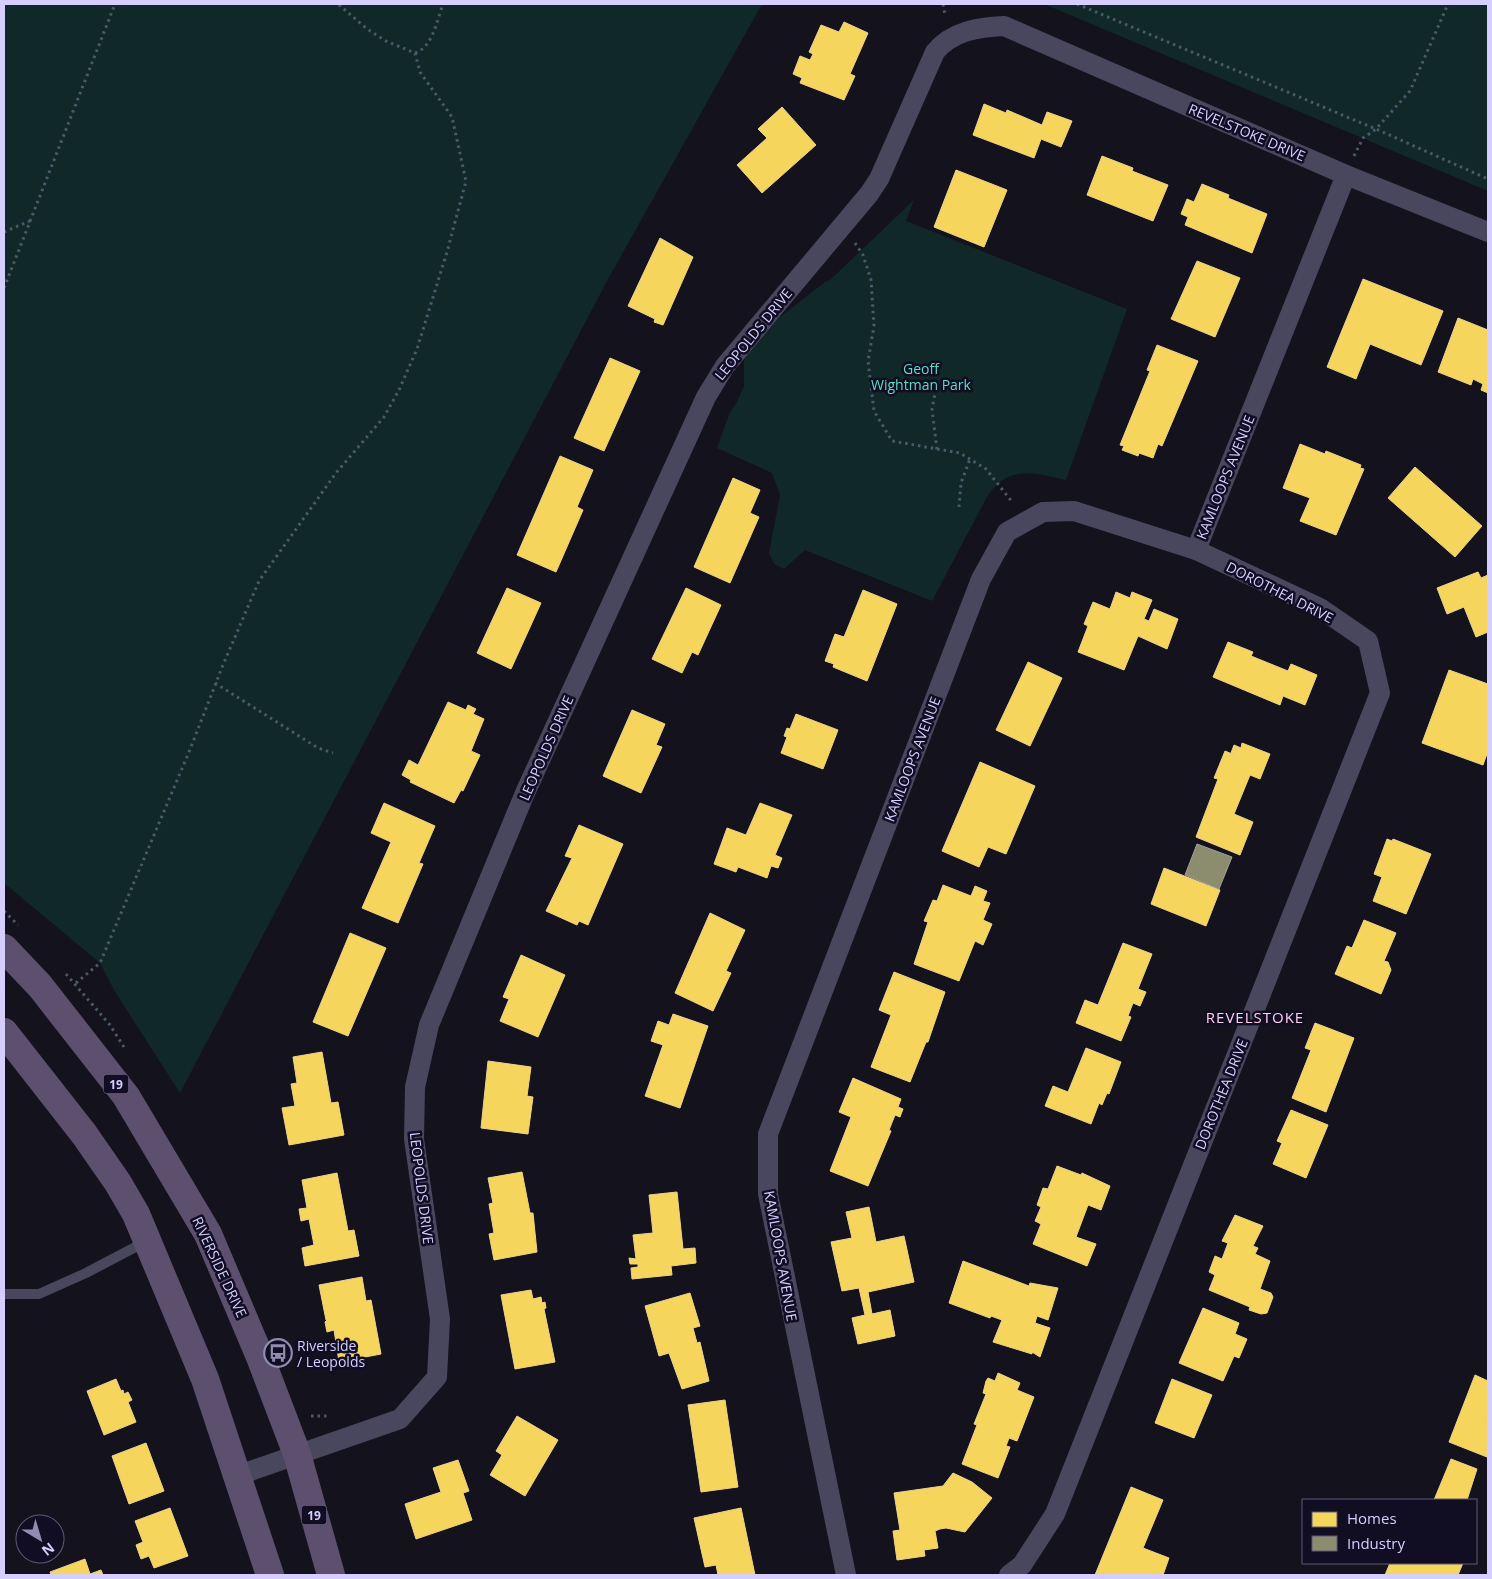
<svg xmlns="http://www.w3.org/2000/svg" width="1492" height="1579" viewBox="0 0 1492 1579" font-family="'Open Sans',sans-serif">
	<style>
		.green { fill: #112829 }
		.homes { fill: #f6d55c; stroke: #ecd38d }
		.industry { fill: #8c8c6e; stroke: #a2a09a }
		.lines { fill: none; stroke-linecap: round; stroke-linejoin: round }
		.path { stroke: #4b5968; stroke-width: 3; stroke-dasharray: 2.5 4; stroke-linecap: butt }
		.lane { stroke: #48475e; stroke-width: 10 }
		.street { stroke: #48475e; stroke-width: 20 }
		.primary { stroke: #5d506f; stroke-width: 28 }
		.labels { text-anchor: middle; dominant-baseline: central; stroke-width: 5; stroke-linejoin: round; paint-order: stroke }
		.shield { fill: #110d22; stroke: #9a94bd; stroke-width: 1 }
		.shield-label { font-size: 12px; font-weight: bold; fill: #d5ceff }
		.street-label { font-size: 14px; fill: #d5ceff; stroke: #110d22 }
		.park-label { font-size: 14px; fill: #5adfc1; stroke: #110d22 }
		.poi-label { font-size: 14px; fill: #d5ceff; stroke: #110d22; text-anchor: start }
		.neighbourhood-label { font-size: 15px; letter-spacing: 1px; fill: #ffd0ed; stroke: #110d22 }
	</style>
	<rect width="100%" height="100%" fill="#14121d"/>
	<g class="green">
		<polygon points="4,4 762,4 607,281 180,1093 114,990 100,963 4,883"/>
		<polygon points="1044,4 1488,4 1488,191"/>
		<path d="M914,200L906,221L1127,309L1066,480C1034,473 1008,464 987,497L932,601L805,550L784,569L774,564L769,553L780,495L772,473L717,448L730,412L736,404L744,386V360L749,349L780,317L825,282L830,280Z"/>
	</g>
	<g class="homes">
		<polygon points="844,22 868,33 850,74 855,76 844,100 800,83 802,78 793,74 800,56 810,60 813,54 809,52 821,25 839,32"/>
		<polygon points="984,104 1006,113 1007,110 1042,125 1047,112 1072,121 1061,147 1041,139 1034,158 973,135"/>
		<polygon points="782,107 816,145 762,193 737,165 767,138 758,129"/>
		<polygon points="1102,156 1133,168 1132,171 1168,185 1153,221 1087,195"/>
		<polygon points="956,170 1007,190 984,247 934,227"/>
		<polygon points="1202,184 1229,195 1228,198 1267,214 1252,253 1185,225 1188,217 1181,214 1187,199 1194,202"/>
		<polygon points="660,238 693,257 663,325 654,322 655,319 628,306"/>
		<polygon points="1197,261 1240,278 1215,337 1171,319"/>
		<polygon points="1363,279 1443,311 1421,365 1370,344 1356,379 1327,367"/>
		<polygon points="1458,318 1488,330 1488,393 1481,390 1483,384 1473,379 1471,385 1438,372"/>
		<polygon points="1157,345 1198,361 1162,446 1158,444 1153,458 1139,453 1138,456 1122,450 1124,446 1120,445 1150,371 1147,370"/>
		<polygon points="610,358 640,371 604,451 574,438"/>
		<polygon points="1300,444 1325,454 1326,451 1361,465 1360,468 1364,469 1336,535 1300,521 1310,498 1283,488"/>
		<polygon points="560,456 593,470 577,507 583,510 556,572 517,555"/>
		<polygon points="1415,467 1482,526 1455,557 1388,498"/>
		<polygon points="733,478 760,490 750,513 759,517 730,583 694,567"/>
		<polygon points="1478,572 1481,578 1488,575 1488,632 1476,637 1464,607 1447,614 1437,588"/>
		<polygon points="507,588 541,603 511,669 477,653"/>
		<polygon points="686,588 721,605 698,655 692,652 682,673 652,659"/>
		<polygon points="863,590 897,604 867,681 833,667 834,664 825,661 835,634 844,637"/>
		<polygon points="1116,592 1130,598 1132,592 1152,600 1144,619 1149,621 1154,609 1178,619 1167,649 1138,636 1124,670 1078,652 1088,626 1084,624 1093,602 1110,609"/>
		<polygon points="1228,642 1253,652 1251,656 1288,671 1291,664 1317,675 1305,705 1283,696 1280,705 1213,677"/>
		<polygon points="1028,662 1062,678 1030,746 996,730"/>
		<polygon points="1449,670 1488,684 1488,751 1483,765 1422,743"/>
		<polygon points="448,702 466,710 468,705 476,709 473,714 484,719 471,751 480,755 463,791 461,790 454,803 410,782 411,780 402,775 409,760 418,765"/>
		<polygon points="632,710 665,724 656,745 662,747 641,793 603,776"/>
		<polygon points="796,714 838,730 823,769 781,753 787,737 784,736 787,728 790,729"/>
		<polygon points="1242,743 1270,754 1260,779 1250,775 1234,814 1253,822 1240,855 1196,837 1218,779 1214,778 1225,751 1237,756 1231,753 1234,745 1241,748"/>
		<polygon points="980,762 1035,786 1006,854 988,847 979,867 942,851"/>
		<polygon points="384,803 435,826 419,863 423,864 398,923 362,908 391,842 371,833"/>
		<polygon points="760,803 792,815 775,855 782,858 778,868 771,866 767,878 738,867 736,872 714,864 727,828 746,835"/>
		<polygon points="579,825 623,844 588,925 579,921 577,925 546,911 572,858 565,856"/>
		<polygon points="1387,839 1392,841 1393,839 1431,854 1406,914 1373,901 1382,877 1374,874"/>
		<polygon points="1164,868 1220,890 1206,926 1151,904"/>
		<polygon points="943,885 971,896 975,886 987,891 983,901 990,903 983,920 992,924 983,945 975,941 959,981 914,964 928,922 924,921 933,900 937,901"/>
		<polygon points="710,913 745,930 726,971 731,973 713,1011 675,993"/>
		<polygon points="1364,920 1396,933 1384,961 1388,962 1391,970 1381,994 1335,974 1347,946 1352,948"/>
		<polygon points="350,933 386,948 348,1036 313,1022"/>
		<polygon points="1123,943 1152,954 1138,989 1146,992 1140,1006 1133,1003 1128,1016 1131,1017 1121,1041 1076,1023 1085,1000 1098,1005"/>
		<polygon points="521,955 565,975 538,1037 500,1021 509,999 503,997"/>
		<polygon points="894,972 945,992 928,1042 926,1042 910,1082 871,1067 891,1015 879,1010"/>
		<polygon points="673,1014 708,1026 680,1108 645,1096 663,1045 651,1041 658,1021 669,1025"/>
		<polygon points="1315,1023 1354,1038 1326,1112 1292,1098 1311,1050 1305,1048"/>
		<polygon points="1086,1048 1121,1062 1109,1094 1107,1093 1102,1105 1099,1103 1091,1124 1045,1106 1053,1086 1068,1092"/>
		<polygon points="322,1052 331,1103 338,1102 344,1135 289,1145 282,1108 295,1106 291,1084 297,1083 293,1057"/>
		<polygon points="488,1061 531,1067 527,1096 533,1097 528,1134 481,1128"/>
		<polygon points="853,1078 901,1099 898,1107 903,1109 900,1117 895,1115 889,1130 891,1131 868,1186 830,1171 851,1117 839,1112"/>
		<polygon points="1291,1110 1328,1125 1306,1178 1273,1164 1282,1143 1277,1141"/>
		<polygon points="1057,1166 1081,1175 1082,1173 1110,1186 1101,1210 1088,1205 1076,1237 1096,1244 1087,1266 1033,1244 1041,1224 1035,1221 1041,1207 1037,1205 1043,1188 1048,1189"/>
		<polygon points="522,1172 530,1213 533,1213 537,1252 494,1260 489,1234 494,1233 489,1204 493,1203 488,1178"/>
		<polygon points="337,1173 348,1231 354,1230 359,1256 305,1266 302,1248 314,1245 309,1219 301,1221 299,1209 307,1208 302,1180"/>
		<polygon points="677,1192 683,1249 695,1248 696,1263 671,1266 672,1275 632,1279 631,1268 638,1267 638,1264 630,1264 629,1258 636,1259 633,1235 653,1233 649,1195"/>
		<polygon points="869,1207 876,1242 904,1236 914,1282 868,1292 872,1314 890,1310 895,1336 858,1344 852,1318 865,1315 859,1288 842,1291 831,1242 852,1238 846,1212"/>
		<polygon points="1235,1215 1263,1226 1253,1246 1258,1248 1255,1254 1270,1261 1260,1289 1271,1293 1273,1297 1267,1313 1261,1314 1249,1310 1250,1307 1209,1290 1215,1275 1209,1272 1215,1256 1222,1259 1228,1243 1222,1241"/>
		<polygon points="963,1261 1029,1286 1030,1283 1058,1288 1048,1320 1037,1316 1035,1323 1050,1328 1040,1357 1032,1352 1032,1354 993,1342 1002,1320 991,1316 990,1318 949,1303"/>
		<polygon points="362,1277 366,1301 371,1300 381,1354 339,1362 334,1330 327,1332 325,1322 328,1319 326,1320 319,1285"/>
		<polygon points="531,1290 533,1299 541,1297 542,1303 545,1302 546,1308 544,1309 555,1362 515,1369 501,1295"/>
		<polygon points="690,1293 700,1326 693,1328 697,1343 700,1342 709,1381 682,1389 669,1353 659,1356 645,1306"/>
		<polygon points="1203,1308 1239,1323 1235,1334 1247,1339 1239,1358 1234,1356 1223,1381 1179,1363"/>
		<polygon points="998,1373 1020,1383 1017,1390 1034,1397 1017,1441 1009,1438 1006,1446 1010,1447 998,1478 962,1464 977,1425 974,1424 986,1394 983,1393 986,1381 988,1378 995,1381"/>
		<polygon points="1475,1375 1488,1381 1487,1457 1449,1442"/>
		<polygon points="116,1379 121,1391 123,1390 124,1394 128,1392 132,1400 128,1402 136,1422 104,1435 87,1391"/>
		<polygon points="1172,1379 1212,1395 1194,1438 1155,1423"/>
		<polygon points="725,1400 738,1487 701,1492 688,1405"/>
		<polygon points="517,1416 558,1440 525,1496 490,1475 502,1455 496,1451"/>
		<polygon points="146,1443 164,1491 129,1504 112,1456"/>
		<polygon points="1451,1459 1477,1469 1467,1500 1434,1500"/>
		<polygon points="458,1460 469,1491 463,1493 472,1520 416,1539 405,1504 441,1492 433,1468"/>
		<polygon points="953,1473 972,1482 992,1498 965,1532 946,1528 940,1529 935,1531 938,1548 924,1550 925,1556 897,1560 893,1531 900,1530 894,1493 943,1486"/>
		<polygon points="1131,1487 1163,1500 1143,1548 1169,1558 1163,1575 1095,1575"/>
		<polygon points="170,1508 188,1556 154,1568 149,1556 141,1559 136,1545 143,1542 135,1521"/>
		<polygon points="741,1508 755,1575 718,1575 716,1565 705,1567 694,1518"/>
		<polygon points="85,1559 90,1574 101,1570 103,1575 51,1575 50,1572"/>
		<polygon points="1390,1563 1463,1563 1458,1575 1385,1575"/>
	</g>
	<polygon class="industry" points="1197,844 1232,857 1219,889 1185,875"/>
	<g class="lines">
		<g class="path">
			<polyline points="943,4 945,15"/>
			<polyline points="1077,4 1376,129 1488,179"/>
			<path d="M415,53C433,47 437,20 443,4"/>
			<polyline points="1354,156 1363,138 1376,129 1410,91 1448,4"/>
			<polyline points="4,232 30,221"/>
			<polyline points="855,243 863,255 871,280 874,326 868,361 874,411 892,441 960,453 986,469 1013,503"/>
			<polyline points="4,288 115,4"/>
			<polyline points="936,389 932,409 937,450"/>
			<polyline points="959,507 961,483 970,459"/>
			<polyline points="215,683 318,748 333,753"/>
			<polyline points="4,911 18,925"/>
			<polyline points="66,974 110,1025 124,1047"/>
			<polyline points="76,983 100,963 189,752 223,665 259,581 336,473 384,417 399,390 417,349 447,252 466,181 452,117 420,72 415,53 386,41 367,29 338,4"/>
			<polyline points="311,1416 327,1416"/>
		</g>
		<polyline class="lane" points="4,1294 39,1294 86,1273 145,1242"/>
		<g class="street">
			<polyline points="1196,550 1346,175"/>
			<path d="M239,1475L400,1419L437,1377L440,1319L414,1139L415,1087L429,1025L525,793L706,397L725,366L869,194L879,179L935,52C952,31 979,27 1004,26L1346,175L1488,232"/>
			<polyline points="846,1575 768,1194 768,1134 981,579 1007,532 1043,512 1074,511 1196,550 1320,608 1368,641 1380,693 1055,1514 1022,1565 1009,1575"/>
		</g>
		<g class="primary">
			<polyline points="4,948 40,986 126,1096 208,1234 260,1357 297,1454 331,1575"/>
			<polyline points="4,1032 84,1134 118,1183 136,1214 205,1379 270,1575"/>
		</g>
	</g>
	<defs>
		<symbol id="bus-ring" viewBox="-11 -11 22 22"><circle r="9.5" fill="#110d22" stroke="#918cb0" stroke-width="1.5"/><path d="M-5-6H5V4H4V6H2V4H-2V6H-4V4H-5ZM-3.5-4V0h7V-4ZM-3.5 1.2v1.5H-2V1.2ZM2 1.2v1.5H3.5V1.2Z" fill="#918cb0"/></symbol>
	</defs>
	<g fill-rule="evenodd">
		<use href="#bus-ring" x="262" y="1337" width="32" height="32"/>
	</g>
	<g class="labels">
		<g class="shield">
			<rect x="103.5" y="1074.5" width="25" height="19" rx="4"/>
			<rect x="301.5" y="1505.5" width="25" height="19" rx="4"/>
		</g>
		<g class="shield-label">
			<text x="116" y="1084">19</text>
			<text x="314" y="1515">19</text>
		</g>
		<g class="street-label">
			<text transform="translate(1247 132) rotate(23)">REVELSTOKE DRIVE</text>
			<text transform="translate(753 334) rotate(-51)">LEOPOLDS DRIVE</text>
			<text transform="translate(1225 477) rotate(-68)">KAMLOOPS AVENUE</text>
			<text transform="translate(1280 592) rotate(27)">DOROTHEA DRIVE</text>
			<text transform="translate(546 748) rotate(-66)">LEOPOLDS DRIVE</text>
			<text transform="translate(912 759) rotate(-69)">KAMLOOPS AVENUE</text>
			<text transform="translate(1221 1094) rotate(-68)">DOROTHEA DRIVE</text>
			<text transform="translate(422 1188) rotate(83)">LEOPOLDS DRIVE</text>
			<text transform="translate(781 1256) rotate(80)">KAMLOOPS AVENUE</text>
			<text transform="translate(220 1267) rotate(65)">RIVERSIDE DRIVE</text>
		</g>
		<g class="park-label">
			<text x="921" y="368">Geoff<tspan x="921" dy="16">Wightman Park</tspan></text>
		</g>
		<g class="poi-label">
			<text x="297" y="1345">Riverside<tspan x="297" dy="16">/ Leopolds</tspan></text>
		</g>
		<g class="neighbourhood-label">
			<text x="1255" y="1017">REVELSTOKE</text>
		</g>
	</g>
	<rect width="1492" height="1579" fill="none" stroke="#d5ceff" stroke-width="10"/>
	<rect x="1302" y="1499" width="175" height="65" fill="#110d22" stroke="#5f5a7a"/>
	<rect x="1312" y="1512" width="25" height="15" fill="#f6d55c" stroke="#5f5a7a"/>
	<text x="1347" y="1524" font-size="15" fill="#d5ceff">Homes</text>
	<rect x="1312" y="1536" width="25" height="15" fill="#8c8c6e" stroke="#5f5a7a"/>
	<text x="1347" y="1549" font-size="15" fill="#d5ceff">Industry</text>
	<g transform="translate(40 1539) rotate(142)"><circle r="24" fill="#110d22" stroke="#5f5a7a"/>
	<path d="M0-4L9 19L0 12L-9 19Z" fill="#918cb0"/>
	<text y="-8" font-size="14" font-weight="bold" text-anchor="middle" fill="#d5ceff">N</text>
	</g>
</svg>
